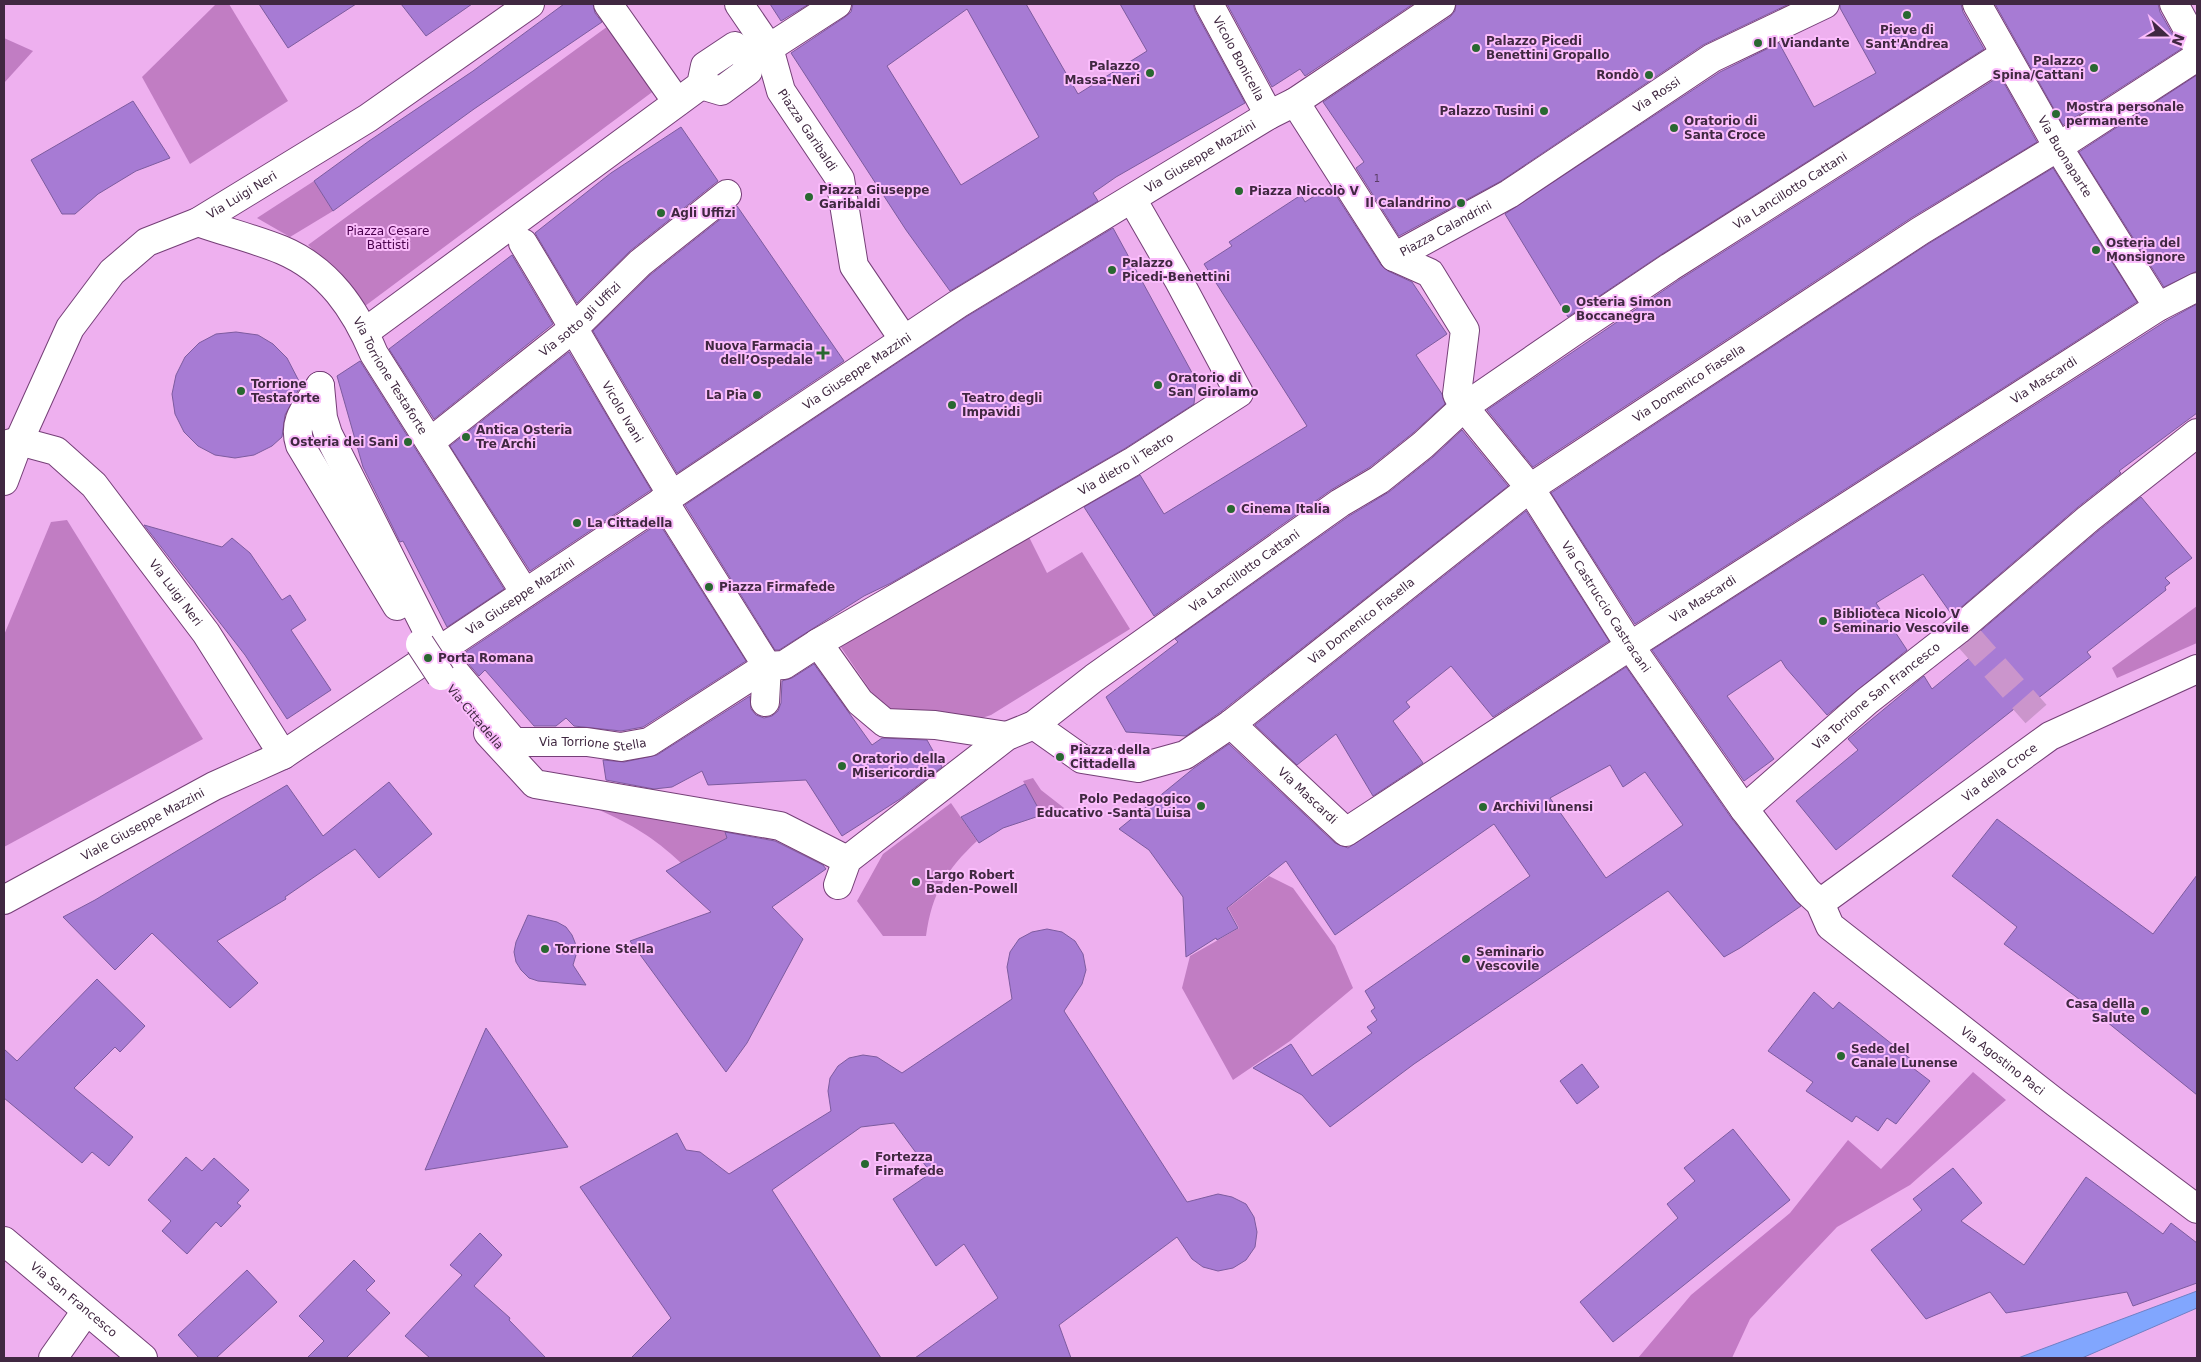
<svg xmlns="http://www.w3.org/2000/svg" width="2201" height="1362" viewBox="0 0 2201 1362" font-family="'DejaVu Sans',sans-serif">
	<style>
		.green { fill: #c17dc3 }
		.forest { fill: #c37ac5 }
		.water { fill: #81a6fe; stroke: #6e80c5 }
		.building { fill: #a77bd4; stroke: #7d5b9f; fill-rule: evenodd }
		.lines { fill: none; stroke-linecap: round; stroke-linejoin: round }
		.street-tunnel { stroke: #cb95cc; stroke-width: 28; stroke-dasharray: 28 14; stroke-linecap: butt }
		.street-casing { stroke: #753f77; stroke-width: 30 }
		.secondary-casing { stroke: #753f77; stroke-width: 30 }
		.street { stroke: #fff; stroke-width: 28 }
		.secondary { stroke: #fff; stroke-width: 28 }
		.street-bridge-casing { stroke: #753f77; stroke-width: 30; stroke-linecap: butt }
		.street-bridge { stroke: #fff; stroke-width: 28 }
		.poi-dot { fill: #296831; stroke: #fbbdfc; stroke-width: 2 }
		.labels { text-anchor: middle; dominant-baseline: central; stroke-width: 4; stroke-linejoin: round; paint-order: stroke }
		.number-label { font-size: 10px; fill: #5a3d66 }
		.poi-label { font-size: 12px; font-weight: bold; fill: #402841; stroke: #fbbdfc; text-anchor: start }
		.street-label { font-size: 12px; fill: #402841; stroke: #fbbdfc }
		.park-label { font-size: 12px; fill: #48004b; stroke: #fbbdfc }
	</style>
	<rect width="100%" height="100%" fill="#eeb0ef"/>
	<g class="green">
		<polygon points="216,4 229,4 288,101 190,164 142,77"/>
		<polygon points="615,21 659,87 365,306 345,281 308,245"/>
		<polygon points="4,38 33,51 4,83"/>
		<polygon points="314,181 333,211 290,237 257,218"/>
		<polygon points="67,520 203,739 4,847 4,635 51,522"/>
		<polygon points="1026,531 1047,573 1082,552 1130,629 991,715 970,722 883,709 838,643"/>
		<polygon points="2197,606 2197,643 2117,678 2112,668"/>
		<polygon points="1033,778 1041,790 1073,815 1042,815 1023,781"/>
		<path d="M951,803L977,841C946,870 932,893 926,936H883L857,901L883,854Z"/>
		<path d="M599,810L762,830L717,844L681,863C653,837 633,825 599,810Z"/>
		<polygon points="1269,876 1293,888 1335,946 1353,988 1290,1041 1233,1080 1182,988 1190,956 1239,928 1228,908"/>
	</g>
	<polygon class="forest" points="1973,1072 2006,1100 1910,1185 1837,1227 1750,1319 1732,1358 1638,1358 1691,1295 1790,1213 1848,1140 1881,1169"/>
	<polygon class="water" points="2197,1291 2197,1308 2082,1358 2018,1358"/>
	<g class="building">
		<polygon points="259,4 356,4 288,48"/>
		<polygon points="401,4 472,4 426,36"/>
		<polygon points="564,4 593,4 595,13 602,22 474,109 333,211 314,181 369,141 473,71"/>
		<polygon points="770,4 809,4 781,21"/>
		<path d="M853,4H1026L1078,94L1147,51L1120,4H1193L1195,11L1245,103L1116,177L1093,193L1098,201L950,291L906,230L791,53L845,17L851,12ZM967,9L1039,137L961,185L887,66Z"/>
		<polygon points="1227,4 1413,4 1305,76 1300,69 1272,87"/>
		<polygon points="1456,4 1789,4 1703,45 1501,181 1399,236 1356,168 1364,162 1323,102 1450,17 1455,11"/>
		<polygon points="1840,4 1961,4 1963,12 1984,49 1662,254 1568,317 1505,214 1720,72 1779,43 1814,107 1876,73 1840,8"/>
		<polygon points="1995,4 2158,4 2160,12 2181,49 2063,125"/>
		<polygon points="2197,75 2197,271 2164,287 2079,152"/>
		<polygon points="2000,76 2037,142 1911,218 1533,467 1487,410 1679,280"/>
		<polygon points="133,101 170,158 136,171 98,194 75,214 62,214 31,160"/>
		<polygon points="681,127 718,181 630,251 577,303 535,233 611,173"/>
		<polygon points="2053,168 2137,302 1635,624 1551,493 1928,244"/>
		<polygon points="1330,186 1381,265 1388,271 1412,282 1447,334 1416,355 1442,394 1445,404 1413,433 1370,467 1331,490 1154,616 1084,507 1140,475 1164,514 1307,426 1204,264 1232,246 1229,242 1301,195 1305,202"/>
		<polygon points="737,206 844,361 677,473 593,331 650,275"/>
		<polygon points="1113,228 1196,380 1194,404 1124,449 891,583 864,596 779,650 775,650 685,505 966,317"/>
		<polygon points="512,255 553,324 434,419 389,349"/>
		<polygon points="2197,304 2197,413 2119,471 2121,473 2078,507 1952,615 1923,574 1876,603 1907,650 1827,715 1786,668 1781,660 1727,696 1774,759 1744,781 1652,650 2166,321"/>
		<polygon points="236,332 258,335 273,344 287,358 301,385 285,415 282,437 272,446 254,455 235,458 215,455 198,446 184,432 175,414 172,394 176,375 185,357 199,343 216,334"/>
		<polygon points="569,352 651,490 530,571 450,446"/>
		<polygon points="360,361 504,589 447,627 403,541 400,542 363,467 337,376"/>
		<polygon points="1462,430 1508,486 1222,711 1186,736 1126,732 1106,697 1178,642 1175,639 1349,516 1389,492 1433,457"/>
		<polygon points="2141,497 2192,558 2165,578 2170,583 2165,587 2166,590 2087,652 2091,657 2037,699 2033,694 1836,850 1796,801 1858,750 1848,739 1924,676 1932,689 1978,651 1970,640 2098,531"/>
		<polygon points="1526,511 1609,641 1493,717 1451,666 1406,702 1410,707 1393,721 1423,763 1373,796 1336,734 1297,765 1255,725"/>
		<polygon points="659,523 746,661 643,727 621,731 574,726 566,718 556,726 534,726 485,670 479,676 461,655"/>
		<polygon points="144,525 222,547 232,538 250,553 282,600 290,595 306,620 291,630 331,690 287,719 245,655"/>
		<polygon points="814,664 872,745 882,738 927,740 942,767 900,799 842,836 806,780 708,785 702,771 672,787 654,789 606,780 603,760 624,762 657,755 750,696 751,709 756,715 764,718 772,716 778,711 781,703 782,681 792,678"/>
		<path d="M1626,667L1732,819L1801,906L1740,948L1724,957L1668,891L1414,1064L1330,1127L1302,1095L1253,1068L1291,1044L1312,1076L1372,1033L1367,1027L1377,1020L1371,1011L1375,1008L1365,991L1530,876L1494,824L1335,935L1286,861L1227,908L1238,928L1217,940L1216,938L1186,957L1183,897L1149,850L1119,829L1194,768L1229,744L1335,843L1348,848ZM1610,765L1623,787L1645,772L1683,825L1606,878L1550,798Z"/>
		<polygon points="389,782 432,834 379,878 355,849 285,897 286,899 217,941 258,983 230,1008 152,933 115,970 63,917 95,900 287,785 323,836"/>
		<polygon points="1025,784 1042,815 1003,828 979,843 961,817"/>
		<polygon points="1997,819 2153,934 2197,875 2197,1095 2075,996 2004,944 2017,927 1952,876"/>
		<polygon points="725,832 775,841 823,865 826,869 772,907 803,939 747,1043 726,1072 630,941 711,912 666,871 727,838"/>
		<polygon points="528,915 557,922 566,927 572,935 576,945 576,955 573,965 586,985 538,981 529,978 521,970 516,962 514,952 516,942"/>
		<polygon points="1047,929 1062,932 1075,941 1083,954 1086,970 1082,984 1064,1011 1187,1202 1218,1194 1232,1197 1246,1204 1254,1217 1257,1232 1255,1247 1246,1260 1233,1268 1218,1271 1203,1267 1192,1259 1177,1237 1059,1325 1071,1358 915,1358 998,1298 964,1244 936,1266 893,1199 931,1173 894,1123 861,1127 772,1190 881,1358 631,1358 671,1318 580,1187 677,1133 686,1150 700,1152 729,1174 831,1111 828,1091 830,1078 838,1066 849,1058 863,1055 877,1057 902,1073 1012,999 1007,967 1010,952 1019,939 1032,932"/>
		<polygon points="97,979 145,1026 120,1052 115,1047 74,1088 133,1137 109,1166 92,1152 82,1163 4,1098 4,1049 17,1061"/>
		<polygon points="1814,992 1833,1009 1839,1002 1912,1060 1909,1065 1930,1081 1896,1124 1887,1118 1878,1131 1856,1116 1852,1122 1806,1091 1813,1082 1768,1051"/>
		<polygon points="486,1028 568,1147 425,1170 461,1086"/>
		<polygon points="1582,1064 1599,1087 1577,1104 1560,1081"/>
		<polygon points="1733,1129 1790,1200 1613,1342 1580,1302 1678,1218 1667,1204 1695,1181 1684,1168"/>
		<polygon points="186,1157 202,1171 214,1158 249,1190 237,1203 241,1206 221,1227 216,1222 187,1254 162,1231 171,1221 148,1200"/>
		<polygon points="1953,1168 1982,1203 1961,1221 2024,1265 2086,1177 2163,1234 2171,1223 2197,1243 2197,1283 2133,1306 2127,1292 2006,1313 1990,1292 1926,1319 1871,1250 1922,1210 1913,1199"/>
		<polygon points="480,1233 502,1255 474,1286 510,1318 509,1320 546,1358 430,1358 405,1336 462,1275 450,1265"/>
		<polygon points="354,1260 375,1281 366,1290 390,1313 346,1358 307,1358 324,1341 299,1316"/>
		<polygon points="247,1270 277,1302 216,1358 199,1358 178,1335"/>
	</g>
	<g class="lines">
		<polyline class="street-tunnel" points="1967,636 2036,714"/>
		<defs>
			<g id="street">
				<polyline points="608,4 677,102"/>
				<path id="s1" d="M739,4L769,48L781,91L840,179L854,266L904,340"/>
				<path id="s2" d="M1209,4L1269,115"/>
				<path id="s3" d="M1977,4L2058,147L2158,307"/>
				<polyline points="2174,4 2197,46"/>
				<polyline points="701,85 721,91 748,71 746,55"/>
				<path id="s4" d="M1295,102L1394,257L1430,273L1465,330L1457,394L1464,407L1530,488L1630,646L1744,809L1807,891L1820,903L1830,926L2056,1103L2197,1209"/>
				<path id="s5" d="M198,222C226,232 255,239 282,250C329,270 355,309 374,354L525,593"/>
				<path id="s6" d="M523,243C574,327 621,412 672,495"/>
				<path id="s7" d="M1394,257L1509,194L1712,58L1825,4"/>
				<polyline points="365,332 701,85 705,66 735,46 746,55 769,48 837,4"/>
				<path id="s8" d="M320,386L323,418L328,434L438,652L514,742H587L621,747L649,742L767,666L784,665L818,643L860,702L885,723L935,725L1007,736"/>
				<path d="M320,386C307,407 292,420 300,445L397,606"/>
				<path id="s9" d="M430,442L574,328L640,263L727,194"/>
				<path id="s10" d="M4,445L19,441L56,451L94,485L206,633L283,755"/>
				<polyline points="663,500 767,666 765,702"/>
				<path id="s11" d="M818,643L1132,462L1239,393L1178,279L1132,199"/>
				<path id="s12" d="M1231,724L1346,832L1630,646L2158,307L2197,287"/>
				<path id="s13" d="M1034,725L1082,759L1138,768L1185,755L1231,724L1530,488L1920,231L2058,147L2197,57"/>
				<polyline points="488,733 535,784 780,826 847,860"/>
				<path id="s14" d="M1744,809L1867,701L1958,630L2088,519L2197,433"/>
				<path id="s15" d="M838,885L847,860L1007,736L1034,725L1094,678L1340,503L1379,480L1423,445L1464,407L1576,330L1670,267L2005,54"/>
				<path id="s16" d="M4,900L214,786L283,755L958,304L1269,115L1295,102L1441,4"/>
				<path id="s17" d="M1820,903L2050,736L2197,669"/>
				<polyline points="53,1358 86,1311"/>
			</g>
			<g id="secondary">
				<path id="s18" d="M4,481L19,441L70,328L112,272L147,242L198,222L368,118L530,4"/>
				<path id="s19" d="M4,1241L143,1358"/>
			</g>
		</defs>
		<use href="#street" class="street-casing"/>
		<use href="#secondary" class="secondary-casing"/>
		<use href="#street" class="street"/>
		<use href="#secondary" class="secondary"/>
		<defs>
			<polyline id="street-bridge" points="420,644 441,676"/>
		</defs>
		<use href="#street-bridge" class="street-bridge-casing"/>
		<use href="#street-bridge" class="street-bridge"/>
	</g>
	<g class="poi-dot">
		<circle cx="1907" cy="15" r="5"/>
		<circle cx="1758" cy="43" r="5"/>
		<circle cx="1476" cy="48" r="5"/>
		<circle cx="2094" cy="68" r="5"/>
		<circle cx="1150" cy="73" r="5"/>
		<circle cx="1649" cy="75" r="5"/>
		<circle cx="1544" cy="111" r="5"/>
		<circle cx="2056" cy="114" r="5"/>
		<circle cx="1674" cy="128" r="5"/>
		<circle cx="1239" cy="191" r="5"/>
		<circle cx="809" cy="197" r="5"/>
		<circle cx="1461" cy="203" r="5"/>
		<circle cx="661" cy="213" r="5"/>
		<circle cx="2096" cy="250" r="5"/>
		<circle cx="1112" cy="270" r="5"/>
		<circle cx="1566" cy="309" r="5"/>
		<path d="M820.5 345.5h5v5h5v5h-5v5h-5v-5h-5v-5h5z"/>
		<circle cx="1158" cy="385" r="5"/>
		<circle cx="241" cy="391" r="5"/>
		<circle cx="757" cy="395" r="5"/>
		<circle cx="952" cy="405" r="5"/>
		<circle cx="466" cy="437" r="5"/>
		<circle cx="408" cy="442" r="5"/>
		<circle cx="1231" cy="509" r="5"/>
		<circle cx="577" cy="523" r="5"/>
		<circle cx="709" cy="587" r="5"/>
		<circle cx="1823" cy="621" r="5"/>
		<circle cx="428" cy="658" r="5"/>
		<circle cx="1060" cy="757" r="5"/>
		<circle cx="842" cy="766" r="5"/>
		<circle cx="1201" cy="806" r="5"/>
		<circle cx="1483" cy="807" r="5"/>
		<circle cx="916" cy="882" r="5"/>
		<circle cx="545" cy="949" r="5"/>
		<circle cx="1466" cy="959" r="5"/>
		<circle cx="2145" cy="1011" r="5"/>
		<circle cx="1841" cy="1056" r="5"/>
		<circle cx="865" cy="1164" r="5"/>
	</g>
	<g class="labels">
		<g class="number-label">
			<text x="1377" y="178">1</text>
		</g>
		<g class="poi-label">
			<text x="1907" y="30" text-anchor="middle">Pieve di<tspan x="1907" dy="14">Sant'Andrea</tspan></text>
			<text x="1486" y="41">Palazzo Picedi<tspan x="1486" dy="14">Benettini Gropallo</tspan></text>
			<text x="1768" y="43">Il Viandante</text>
			<text x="2084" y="61" text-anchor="end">Palazzo<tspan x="2084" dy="14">Spina/Cattani</tspan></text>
			<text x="1140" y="66" text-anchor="end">Palazzo<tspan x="1140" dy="14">Massa-Neri</tspan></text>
			<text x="1639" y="75" text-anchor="end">Rondò</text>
			<text x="2066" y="107">Mostra personale<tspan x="2066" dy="14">permanente</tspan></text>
			<text x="1534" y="111" text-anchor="end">Palazzo Tusini</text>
			<text x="1684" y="121">Oratorio di<tspan x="1684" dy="14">Santa Croce</tspan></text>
			<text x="819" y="190">Piazza Giuseppe<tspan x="819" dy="14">Garibaldi</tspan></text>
			<text x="1249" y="191">Piazza Niccolò V</text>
			<text x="1451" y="203" text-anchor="end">Il Calandrino</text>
			<text x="671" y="213">Agli Uffizi</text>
			<text x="2106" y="243">Osteria del<tspan x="2106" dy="14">Monsignore</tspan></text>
			<text x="1122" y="263">Palazzo<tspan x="1122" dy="14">Picedi-Benettini</tspan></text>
			<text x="1576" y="302">Osteria Simon<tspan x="1576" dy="14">Boccanegra</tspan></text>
			<text x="813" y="346" text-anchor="end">Nuova Farmacia<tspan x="813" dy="14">dell’Ospedale</tspan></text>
			<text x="1168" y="378">Oratorio di<tspan x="1168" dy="14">San Girolamo</tspan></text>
			<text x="251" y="384">Torrione<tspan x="251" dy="14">Testaforte</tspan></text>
			<text x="747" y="395" text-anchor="end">La Pia</text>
			<text x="962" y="398">Teatro degli<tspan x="962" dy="14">Impavidi</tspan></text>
			<text x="476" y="430">Antica Osteria<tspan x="476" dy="14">Tre Archi</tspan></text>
			<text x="398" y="442" text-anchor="end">Osteria dei Sani</text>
			<text x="1241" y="509">Cinema Italia</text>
			<text x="587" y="523">La Cittadella</text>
			<text x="719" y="587">Piazza Firmafede</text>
			<text x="1833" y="614">Biblioteca Nicolo V<tspan x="1833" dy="14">Seminario Vescovile</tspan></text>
			<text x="438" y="658">Porta Romana</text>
			<text x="1070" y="750">Piazza della<tspan x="1070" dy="14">Cittadella</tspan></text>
			<text x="852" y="759">Oratorio della<tspan x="852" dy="14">Misericordia</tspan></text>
			<text x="1191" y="799" text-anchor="end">Polo Pedagogico<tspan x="1191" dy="14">Educativo -Santa Luisa</tspan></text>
			<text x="1493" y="807">Archivi lunensi</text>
			<text x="926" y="875">Largo Robert<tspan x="926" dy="14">Baden-Powell</tspan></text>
			<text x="555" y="949">Torrione Stella</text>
			<text x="1476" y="952">Seminario<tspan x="1476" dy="14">Vescovile</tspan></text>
			<text x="2135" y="1004" text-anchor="end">Casa della<tspan x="2135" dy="14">Salute</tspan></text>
			<text x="1851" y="1049">Sede del<tspan x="1851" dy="14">Canale Lunense</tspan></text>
			<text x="875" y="1157">Fortezza<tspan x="875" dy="14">Firmafede</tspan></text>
		</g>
		<g class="street-label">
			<text stroke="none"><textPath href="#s2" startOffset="62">Vicolo Bonicella</textPath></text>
			<text stroke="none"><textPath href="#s7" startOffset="309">Via Rossi</textPath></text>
			<text stroke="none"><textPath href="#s1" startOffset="145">Piazza Garibaldi</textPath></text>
			<text stroke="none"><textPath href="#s16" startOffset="1410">Via Giuseppe Mazzini</textPath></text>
			<text stroke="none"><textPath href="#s3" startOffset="176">Via Buonaparte</textPath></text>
			<text stroke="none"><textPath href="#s15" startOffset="1185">Via Lancillotto Cattani</textPath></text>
			<text stroke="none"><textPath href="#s18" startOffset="389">Via Luigi Neri</textPath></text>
			<text stroke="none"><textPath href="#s7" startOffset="59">Piazza Calandrini</textPath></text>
			<text stroke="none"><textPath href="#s9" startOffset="194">Via sotto gli Uffizi</textPath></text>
			<text stroke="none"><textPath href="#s16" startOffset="1005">Via Giuseppe Mazzini</textPath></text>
			<text stroke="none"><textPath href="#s5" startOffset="258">Via Torrione Testaforte</textPath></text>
			<text stroke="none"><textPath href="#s12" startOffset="989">Via Mascardi</textPath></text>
			<text stroke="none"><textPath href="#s13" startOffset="791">Via Domenico Fiasella</textPath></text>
			<text stroke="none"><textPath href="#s6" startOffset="196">Vicolo Ivani</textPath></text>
			<text stroke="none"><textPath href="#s11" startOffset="356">Via dietro il Teatro</textPath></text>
			<text stroke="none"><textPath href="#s15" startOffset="519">Via Lancillotto Cattani</textPath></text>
			<text stroke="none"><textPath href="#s10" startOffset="240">Via Luigi Neri</textPath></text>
			<text stroke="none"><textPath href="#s16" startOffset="600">Via Giuseppe Mazzini</textPath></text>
			<text stroke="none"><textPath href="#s12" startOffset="584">Via Mascardi</textPath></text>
			<text stroke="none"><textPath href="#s4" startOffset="615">Via Castruccio Castracani</textPath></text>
			<text stroke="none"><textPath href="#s13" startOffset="386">Via Domenico Fiasella</textPath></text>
			<text stroke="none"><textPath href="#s14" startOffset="174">Via Torrione San Francesco</textPath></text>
			<text transform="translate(475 717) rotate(50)">Via Cittadella</text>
			<text stroke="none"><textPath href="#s8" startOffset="490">Via Torrione Stella</textPath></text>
			<text stroke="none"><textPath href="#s17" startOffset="222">Via della Croce</textPath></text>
			<text stroke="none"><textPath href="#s12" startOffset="105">Via Mascardi</textPath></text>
			<text stroke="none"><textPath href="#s16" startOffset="158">Viale Giuseppe Mazzini</textPath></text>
			<text stroke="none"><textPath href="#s4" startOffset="1225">Via Agostino Paci</textPath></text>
			<text stroke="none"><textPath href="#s19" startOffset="91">Via San Francesco</textPath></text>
		</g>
		<g class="park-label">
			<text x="388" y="231">Piazza Cesare<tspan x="388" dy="14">Battisti</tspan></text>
		</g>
	</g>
	<rect width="2201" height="1362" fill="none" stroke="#402841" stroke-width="10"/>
	<g transform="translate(2166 35) rotate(111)" stroke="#fbbdfc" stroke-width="4" paint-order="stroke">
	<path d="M0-4L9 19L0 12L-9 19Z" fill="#402841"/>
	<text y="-8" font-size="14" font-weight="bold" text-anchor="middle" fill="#402841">N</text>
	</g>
</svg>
